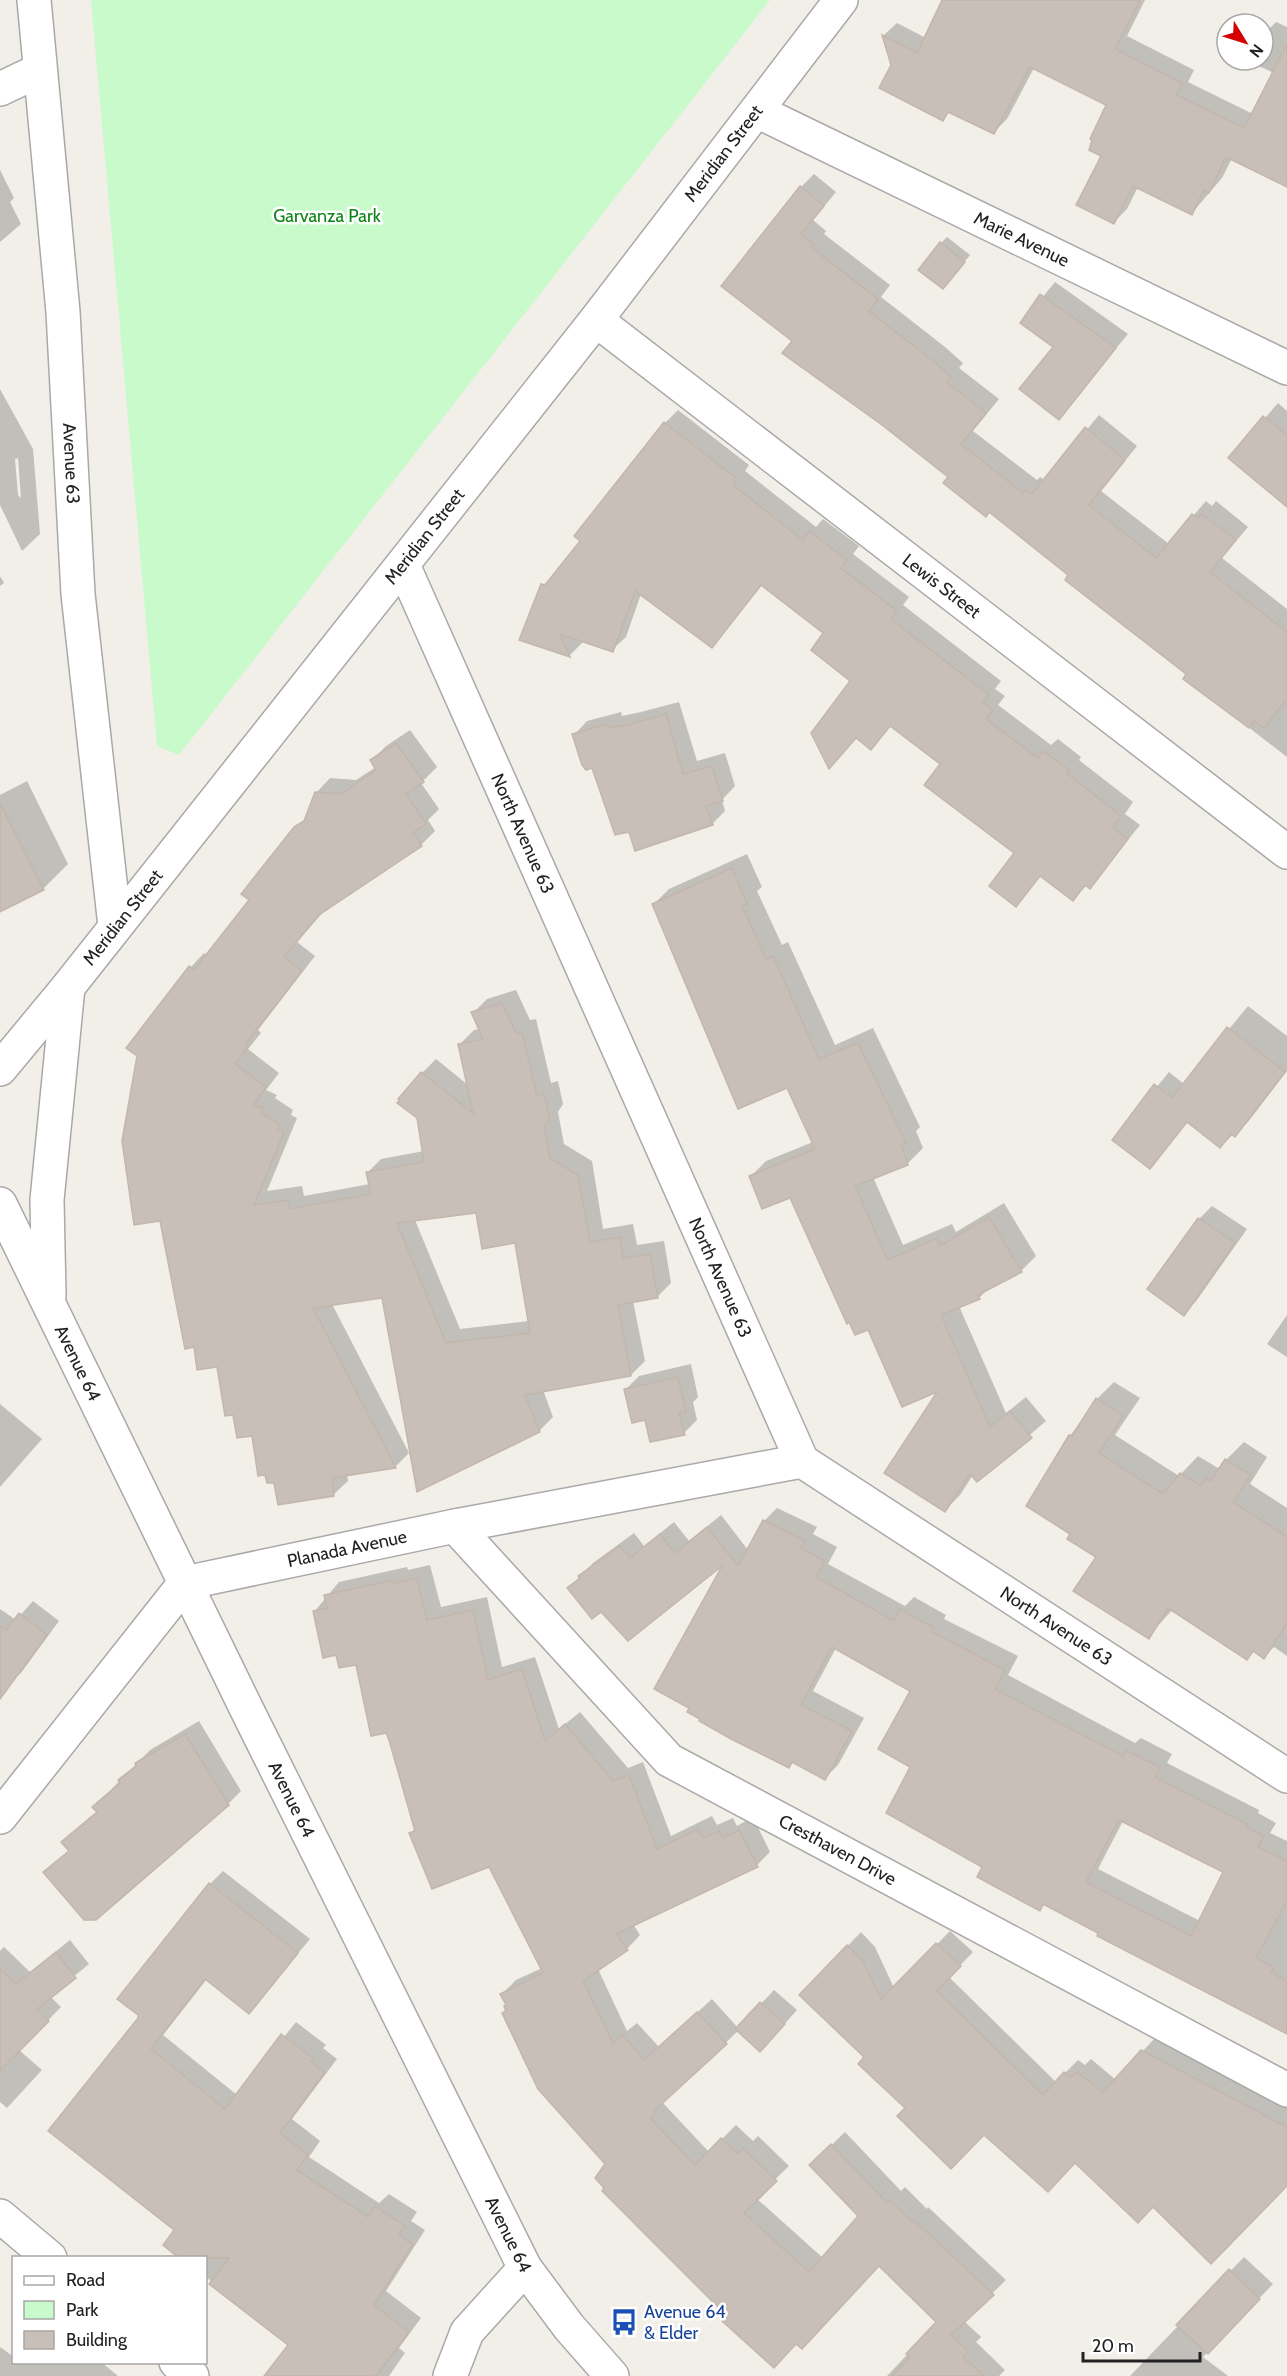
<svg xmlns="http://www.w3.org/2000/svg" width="1287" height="2376" viewBox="0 0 1287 2376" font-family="Cabin,sans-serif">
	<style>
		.park { fill: #c8facc }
		.shadow { fill: #0003; fill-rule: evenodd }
		.building { fill: #c7bfb8; stroke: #c4b6ab; stroke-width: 1.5; fill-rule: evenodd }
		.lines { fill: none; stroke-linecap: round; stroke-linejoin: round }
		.minor-casing { stroke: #a9a9a9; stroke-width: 36 }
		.tertiary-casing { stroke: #a9a9a9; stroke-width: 36 }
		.minor { stroke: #fff; stroke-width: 33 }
		.tertiary { stroke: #fff; stroke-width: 33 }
		.labels { text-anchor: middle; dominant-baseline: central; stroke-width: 5; stroke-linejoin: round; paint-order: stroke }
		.street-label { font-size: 18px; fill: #222; stroke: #fff }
		.park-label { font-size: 18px; fill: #0c8416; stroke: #fff }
		.transit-label { font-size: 18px; fill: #164399; stroke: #fff; text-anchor: start }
	</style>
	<rect width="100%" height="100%" fill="#f2efe9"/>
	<polygon class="park" points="91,0 770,0 179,755 157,746"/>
	<g class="shadow">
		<polygon points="943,0 1145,0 1127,36 1194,70 1188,82 1253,114 1287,112 1287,185 1232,158 1222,178 1192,213 1138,187 1127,209 1114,222 1108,104 1034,68 1007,119 994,132 950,111 943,119 893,65 884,35 897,23 926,38"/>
		<polygon points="1276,22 1287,27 1287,79 1250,62 1263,60 1263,35"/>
		<polygon points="0,170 14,198 10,202 21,224 0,242"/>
		<polygon points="814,174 836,192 813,220 826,231 824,234 890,285 881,297 945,347 963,363 959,368 999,399 973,431 1037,480 1040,477 1045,480 1099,415 1137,446 1101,491 1169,544 1206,501 1212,506 1216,501 1248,527 1222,558 1287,609 1287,757 1185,678 1188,674 950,477 794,340 801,187"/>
		<polygon points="947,237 970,255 949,281 941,243"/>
		<polygon points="1055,282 1128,334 1058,418 1055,347 1022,322"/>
		<path d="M0,389L33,449L40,534L22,551L0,505ZM18,458L21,498L18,495L15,459Z"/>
		<polygon points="1278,403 1287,411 1287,487 1231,458"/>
		<polygon points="678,410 749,465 745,471 816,527 823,519 859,546 853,554 909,597 903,605 1001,681 995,689 1005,696 998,705 1051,745 1058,739 1081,757 1079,760 1133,802 1125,814 1140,825 1090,887 1087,885 1073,899 1041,875 1016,905 1016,853 943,764 892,725 871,748 852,680 826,633 763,584 712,646 641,594 626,637 612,650 581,639 582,643 569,656 521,639 543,585 558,572 665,423"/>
		<polygon points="0,576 4,583 0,586"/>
		<polygon points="679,702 697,761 725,753 735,786 722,800 725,811 712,824 630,830 574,735 587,721 621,712 622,716 641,712"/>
		<path d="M410,730L437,767L421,783L439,809L428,820L435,831L421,845L324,911L297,942L315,956L258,1030L261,1033L248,1049L279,1073L266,1090L277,1095L275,1098L293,1110L291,1115L297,1118L267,1191L302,1186L304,1196L370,1184L367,1173L381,1159L424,1151L422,1073L436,1059L468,1085L460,1044L474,1030L480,1029L473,1013L487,999L516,990L530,1020L536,1019L551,1083L558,1081L563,1104L558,1112L564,1144L592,1161L603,1229L633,1224L637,1245L664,1241L671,1283L657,1297L633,1301L645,1361L631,1375L543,1390L553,1417L539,1431L383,1297L332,1304L409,1453L395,1467L347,1474L348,1481L333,1495L275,1481L253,1434L235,1413L218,1365L139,1055L128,1048L191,967L204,953L208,956L251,900L296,828L307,817L316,793L330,778L356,780L376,767L372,760L386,746ZM477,1212L517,1241L529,1321L460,1329L415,1220Z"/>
		<polygon points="27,781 68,864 43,889 0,910 0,795"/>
		<polygon points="747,854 762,887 757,891 782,945 788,942 835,1045 873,1028 920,1127 916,1131 923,1148 907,1164 873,1177 903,1245 952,1224 956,1232 1004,1203 1036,1256 1021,1271 990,1287 979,1298 959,1306 1006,1413 1026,1397 1046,1421 977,1480 973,1475 960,1495 945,1510 941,1388 869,1328 791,1196 751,1176 766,1161 813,1142 787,1086 654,904 669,889"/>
		<polygon points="1248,1006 1287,1036 1287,1071 1248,1122 1220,1146 1188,1121 1150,1167 1114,1139 1169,1072 1184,1084"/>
		<polygon points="1212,1206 1247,1229 1197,1300 1184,1314 1149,1289 1199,1219"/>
		<polygon points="1287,1315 1287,1357 1267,1344"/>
		<polygon points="691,1364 698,1397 693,1402 697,1420 684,1433 646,1419 626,1389 639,1376"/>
		<polygon points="1114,1382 1140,1398 1115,1435 1179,1476 1198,1456 1218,1468 1244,1442 1267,1457 1250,1484 1287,1508 1287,1656 1274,1647 1264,1657 1255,1651 1247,1658 1173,1609 1148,1637 1098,1556 1072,1534 1070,1436 1097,1399"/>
		<polygon points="0,1404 42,1439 0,1487"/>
		<path d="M777,1508L817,1527L813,1534L837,1547L828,1564L905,1606L914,1597L946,1615L944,1619L1018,1656L1008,1675L1135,1743L1141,1738L1172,1754L1167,1763L1259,1810L1258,1813L1276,1823L1270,1833L1287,1841V2032L1045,1904L1040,1909L984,1866L912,1766V1690L836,1648L813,1691L864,1718L838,1765L825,1778L794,1762L789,1766L727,1560L601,1610L569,1588L593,1563L634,1533L644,1546L674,1522L689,1541L721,1515L748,1550L764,1521ZM1123,1821L1225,1871L1200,1921L1098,1869Z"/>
		<polygon points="430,1565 441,1607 487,1597 502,1667 535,1657 559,1729 580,1712 628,1768 643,1762 671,1836 712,1816 717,1825 733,1818 737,1826 753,1817 770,1852 757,1865 633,1924 640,1935 627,1949 598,1969 627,2031 637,2023 659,2047 712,1999 738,2028 774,1990 797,2010 773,2037 739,2030 663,2103 709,2152 736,2125 753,2141 758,2136 789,2166 756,2198 823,2258 860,2216 811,2165 845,2132 901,2191 905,2187 927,2209 928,2207 1006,2280 964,2321 981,2337 976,2342 1005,2370 999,2376 887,2376 938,2322 879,2265 797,2342 729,2315 607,2164 503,2013 508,2005 502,1994 516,1980 542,1968 490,1865 411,1833 416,1828 390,1739 357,1663 337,1653 314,1612 339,1582 407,1567 408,1570"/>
		<polygon points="33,1601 59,1621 21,1673 0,1690 0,1609 16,1620"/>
		<polygon points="199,1721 241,1791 228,1804 45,1872 70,1850 77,1829 98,1811 94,1807 150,1750"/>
		<polygon points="223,1871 310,1939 249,2012 207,1979 163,2035 237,2095 296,2022 326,2045 323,2048 337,2059 292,2119 320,2141 309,2157 379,2203 389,2194 417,2212 411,2221 425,2230 386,2291 421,2318 399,2348 405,2353 389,2376 285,2376 290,2345 206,2277 206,2258 176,2230 140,2019 210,1884"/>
		<polygon points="950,1931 973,1952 949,1977 1056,2082 1078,2060 1085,2065 1091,2059 1116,2080 1155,2038 1287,2107 1287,2185 1153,2205 1075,2162 907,2108 866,2057 801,1994 861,1932 875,1947 894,1988"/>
		<polygon points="70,1940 89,1964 50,1996 61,2007 19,2050 42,2070 7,2108 0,2102 0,1951 4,1947 30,1972"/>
		<polygon points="1244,2257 1273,2284 1203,2357 1228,2376 1130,2376"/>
		<polygon points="0,2347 14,2357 14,2362 101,2362 118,2376 0,2376"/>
	</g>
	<g class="building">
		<polygon points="942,0 1140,0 1115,49 1182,83 1176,95 1244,128 1287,44 1287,187 1226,157 1209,193 1204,190 1192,215 1133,186 1114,224 1076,205 1101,156 1089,150 1092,140 1090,139 1106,105 1030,67 994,134 948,112 943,121 879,88 891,65 882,35 917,53"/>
		<polygon points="800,186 824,206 801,234 814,245 812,248 878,299 869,311 932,360 951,377 947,382 986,413 961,444 1023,493 1026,489 1032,494 1085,427 1125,460 1089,505 1156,558 1192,514 1198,518 1201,514 1236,540 1210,572 1287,632 1287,699 1264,728 1254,721 1249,728 1183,679 1186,674 1065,580 1068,575 989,512 986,517 943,483 948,477 882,425 782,353 792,341 721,286"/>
		<polygon points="940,242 965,262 943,289 918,270"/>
		<polygon points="1040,294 1116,348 1059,420 1019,389 1053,347 1020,323"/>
		<polygon points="1263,416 1287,435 1287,507 1228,458"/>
		<polygon points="664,422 737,479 733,485 803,540 809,531 847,560 841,568 897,611 891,619 989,695 983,703 993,710 986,719 1038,758 1043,751 1069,770 1067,773 1121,816 1113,828 1128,839 1090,889 1085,885 1073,901 1040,876 1016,907 989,886 1014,853 924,785 940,764 890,726 871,750 856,738 829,769 811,733 850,681 811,650 823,633 761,585 712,648 635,591 613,652 560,634 570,657 519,640 541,584 545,585 580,541 574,536"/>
		<polygon points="666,714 683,774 712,766 723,801 706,806 713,825 635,851 629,832 615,835 592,768 586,770 582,765 572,734 607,724 609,728 627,725"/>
		<path d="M396,743L424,782L406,794L426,824L413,833L422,846L319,915L284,957L302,971L245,1045L248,1047L235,1064L266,1087L254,1105L264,1109L262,1113L280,1125L278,1129L284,1132L254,1205L288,1200L290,1209L371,1194L366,1172L424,1162L417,1118L397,1103L400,1100L398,1099L421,1072L473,1113L458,1044L483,1039L471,1012L502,1003L516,1033L522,1032L537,1096L544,1094L550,1119L544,1127L550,1158L578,1175L590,1242L620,1237L623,1258L650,1254L658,1298L618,1305L631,1376L525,1395L540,1432L417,1492L382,1298L313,1308L396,1468L332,1478L334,1496L278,1505L274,1483H267L265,1475L258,1476L252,1436L237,1438L233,1415L225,1416L217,1367L197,1370L194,1347L185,1349L160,1221L134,1225L122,1141L137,1056L126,1048L189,966L194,970L249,900L241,894L294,827L304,821L315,792L341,794L376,770L370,760ZM476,1213L482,1249L515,1243L530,1333L446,1343L397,1223Z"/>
		<polygon points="0,803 44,890 0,912"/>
		<polygon points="732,868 747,904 742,906 766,959 773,956 819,1059 858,1043 906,1143 901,1145 908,1165 855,1186 888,1260 937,1238 940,1246 989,1217 1022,1272 978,1295 980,1299 941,1315 990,1427 1010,1411 1032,1438 977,1482 970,1474 945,1512 884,1473 937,1392 902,1407 868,1330 855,1335 849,1322 847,1324 790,1198 762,1209 749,1176 815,1149 787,1088 738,1109 652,904"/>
		<polygon points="1227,1027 1285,1072 1235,1137 1231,1134 1220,1148 1187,1122 1150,1169 1112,1140 1154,1084 1172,1098"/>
		<polygon points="1198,1218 1235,1243 1184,1316 1147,1289"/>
		<polygon points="678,1377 686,1412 679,1413 685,1435 650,1442 645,1420 632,1423 624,1389"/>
		<polygon points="1096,1398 1123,1416 1099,1453 1163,1494 1180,1473 1201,1486 1206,1478 1211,1481 1225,1459 1251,1475 1233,1502 1287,1537 1287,1623 1264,1659 1253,1651 1247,1660 1168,1608 1149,1639 1073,1591 1096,1557 1067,1539 1070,1534 1026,1506 1069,1435 1072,1436"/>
		<path d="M763,1520L805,1541L801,1548L825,1561L816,1577L894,1621L900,1609L934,1628L932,1632L1005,1670L995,1689L1123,1756L1126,1750L1154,1764L1160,1768L1155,1777L1247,1824L1246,1827L1264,1836L1258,1847L1287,1861V1901L1256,1958L1274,1968L1271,1972L1287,1981V2034L1097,1936L1098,1933L1043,1904L1040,1911L977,1877L982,1867L886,1813L910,1767L878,1749L910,1691L832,1647L801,1705L852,1731L825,1780L792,1762L789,1768L733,1740L699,1721L700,1719L687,1712L689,1708L654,1689L722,1566L628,1641L601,1612L592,1619L567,1588L580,1578L578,1576L620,1546L630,1558L660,1534L675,1553L707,1527L738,1566ZM1119,1820L1223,1872L1191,1936L1086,1882Z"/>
		<polygon points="417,1578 427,1620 473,1610 488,1680 522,1669 545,1741 565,1724 613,1781 629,1775 657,1849 698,1829 703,1838 719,1831 723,1838 739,1830 758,1867 616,1934 628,1950 583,1981 613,2043 623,2035 644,2060 697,2012 727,2044 654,2111 656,2113 650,2118 695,2165 721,2138 738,2154 743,2148 777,2181 744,2213 809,2272 858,2216 809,2165 831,2144 887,2203 890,2200 912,2222 914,2220 994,2295 951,2335 969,2352 963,2357 984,2376 892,2376 910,2357 906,2354 936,2322 879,2266 802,2349 796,2344 774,2368 722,2321 727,2316 602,2191 604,2188 595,2178 605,2164 538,2089 502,2013 506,2011 504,2006 506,2005 500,1994 543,1973 489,1867 432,1889 409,1833 415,1831 389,1740 386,1733 371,1736 356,1665 339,1668 336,1655 323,1658 313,1611 327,1608 324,1595 394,1580 394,1583"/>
		<polygon points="19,1613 47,1635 0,1699 0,1625 6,1630"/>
		<polygon points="185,1734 229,1805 96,1920 84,1920 43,1872 69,1851 61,1842 97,1812 92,1807 120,1783 118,1780 136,1766 135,1763"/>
		<polygon points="209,1883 298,1953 249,2014 205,1979 151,2049 225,2109 281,2034 314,2059 311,2062 325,2072 280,2133 308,2155 297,2170 368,2217 375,2206 405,2226 399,2235 413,2244 374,2305 409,2332 376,2376 264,2376 288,2345 209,2284 229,2258 179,2258 163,2245 174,2230 48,2131 138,2018 138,2015 117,1999"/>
		<polygon points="936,1943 961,1966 937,1991 1043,2095 1064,2072 1070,2077 1077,2072 1103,2092 1141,2050 1287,2127 1287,2186 1211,2264 1153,2207 1138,2223 1075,2163 1048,2192 984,2135 951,2169 897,2116 905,2108 858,2064 864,2057 799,1995 847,1945 862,1960 881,1999"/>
		<polygon points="56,1952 76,1978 37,2009 49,2021 0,2071 0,1969 16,1984"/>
		<polygon points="760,2002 785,2024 760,2052 735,2029"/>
		<polygon points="1229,2269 1260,2299 1208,2354 1176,2325"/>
	</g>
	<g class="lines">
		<defs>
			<g id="minor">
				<path id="s1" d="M34,0L63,312L78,594L115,926"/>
				<polyline points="0,89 40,70"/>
				<path id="s2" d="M757,111L1287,368"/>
				<path id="s3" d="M596,320L1287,852"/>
				<path id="s4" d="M403,565L802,1461L1287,1776"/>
				<path id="s5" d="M455,1526L669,1760L1287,2090"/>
				<path id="s6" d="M0,1817L185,1583L455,1526L802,1461"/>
				<polyline points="0,2216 50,2258"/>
				<polyline points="176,2362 192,2376"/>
				<polyline points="450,2376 467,2332 525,2268"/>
			</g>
			<g id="tertiary">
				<path id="s7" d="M0,1069L68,987L596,320L841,0"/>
				<path id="s8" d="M0,1204L250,1716L525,2268L569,2327L612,2376"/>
				<polyline points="49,1296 47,1200 68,987"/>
			</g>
		</defs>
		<use href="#minor" class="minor-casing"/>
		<use href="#tertiary" class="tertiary-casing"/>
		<use href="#minor" class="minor"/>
		<use href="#tertiary" class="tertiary"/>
	</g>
	<defs>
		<symbol id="bus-bare" viewBox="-9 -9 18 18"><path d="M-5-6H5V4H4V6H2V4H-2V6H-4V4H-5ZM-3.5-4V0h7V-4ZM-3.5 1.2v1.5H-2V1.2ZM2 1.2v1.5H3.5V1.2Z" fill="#1a4fb4" stroke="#fff" stroke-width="2.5" paint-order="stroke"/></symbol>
	</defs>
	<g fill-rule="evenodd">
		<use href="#bus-bare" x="605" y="2303" width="38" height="38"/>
	</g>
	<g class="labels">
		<g class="street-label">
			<text stroke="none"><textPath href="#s7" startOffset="1167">Meridian Street</textPath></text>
			<text stroke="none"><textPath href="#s2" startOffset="294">Marie Avenue</textPath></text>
			<text stroke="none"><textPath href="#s1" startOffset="465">Avenue 63</textPath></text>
			<text stroke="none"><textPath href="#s7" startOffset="681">Meridian Street</textPath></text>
			<text stroke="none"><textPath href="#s3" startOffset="436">Lewis Street</textPath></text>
			<text stroke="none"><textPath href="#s4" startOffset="294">North Avenue 63</textPath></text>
			<text stroke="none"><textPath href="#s7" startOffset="195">Meridian Street</textPath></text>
			<text stroke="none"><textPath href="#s4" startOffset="780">North Avenue 63</textPath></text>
			<text stroke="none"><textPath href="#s8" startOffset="177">Avenue 64</textPath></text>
			<text stroke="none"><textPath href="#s6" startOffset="464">Planada Avenue</textPath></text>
			<text stroke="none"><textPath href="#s4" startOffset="1284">North Avenue 63</textPath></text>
			<text stroke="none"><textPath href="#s8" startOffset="663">Avenue 64</textPath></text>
			<text stroke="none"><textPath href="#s5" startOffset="508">Cresthaven Drive</textPath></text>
			<text stroke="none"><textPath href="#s8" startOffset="1149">Avenue 64</textPath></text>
		</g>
		<g class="park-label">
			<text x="327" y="216">Garvanza Park</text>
		</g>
		<g class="transit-label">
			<text x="644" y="2312">Avenue 64<tspan x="644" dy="21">&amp; Elder</tspan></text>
		</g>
	</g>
	<rect x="12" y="2256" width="195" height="108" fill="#ffffff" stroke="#a7a7a7" stroke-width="1.5"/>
	<rect x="24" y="2276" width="30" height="9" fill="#ffffff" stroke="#a7a7a7" stroke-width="1.5"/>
	<text x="66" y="2286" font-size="18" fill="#222222">Road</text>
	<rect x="24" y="2301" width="30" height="18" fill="#c8facc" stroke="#a7a7a7" stroke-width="1.5"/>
	<text x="66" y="2316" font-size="18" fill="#222222">Park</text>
	<rect x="24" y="2331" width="30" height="18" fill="#c7bfb8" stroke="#a7a7a7" stroke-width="1.5"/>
	<text x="66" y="2346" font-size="18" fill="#222222">Building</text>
	<g transform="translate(1245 42) rotate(128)"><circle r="28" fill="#ffffff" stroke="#a7a7a7" stroke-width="1.5"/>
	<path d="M0-4.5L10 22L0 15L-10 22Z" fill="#d40000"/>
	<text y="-9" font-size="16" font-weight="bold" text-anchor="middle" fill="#222222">N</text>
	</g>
	<path d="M1083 2352v9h117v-9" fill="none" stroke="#222222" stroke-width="3"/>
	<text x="1092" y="2352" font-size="18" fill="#222222" stroke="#ffffff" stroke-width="4.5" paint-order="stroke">20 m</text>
</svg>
